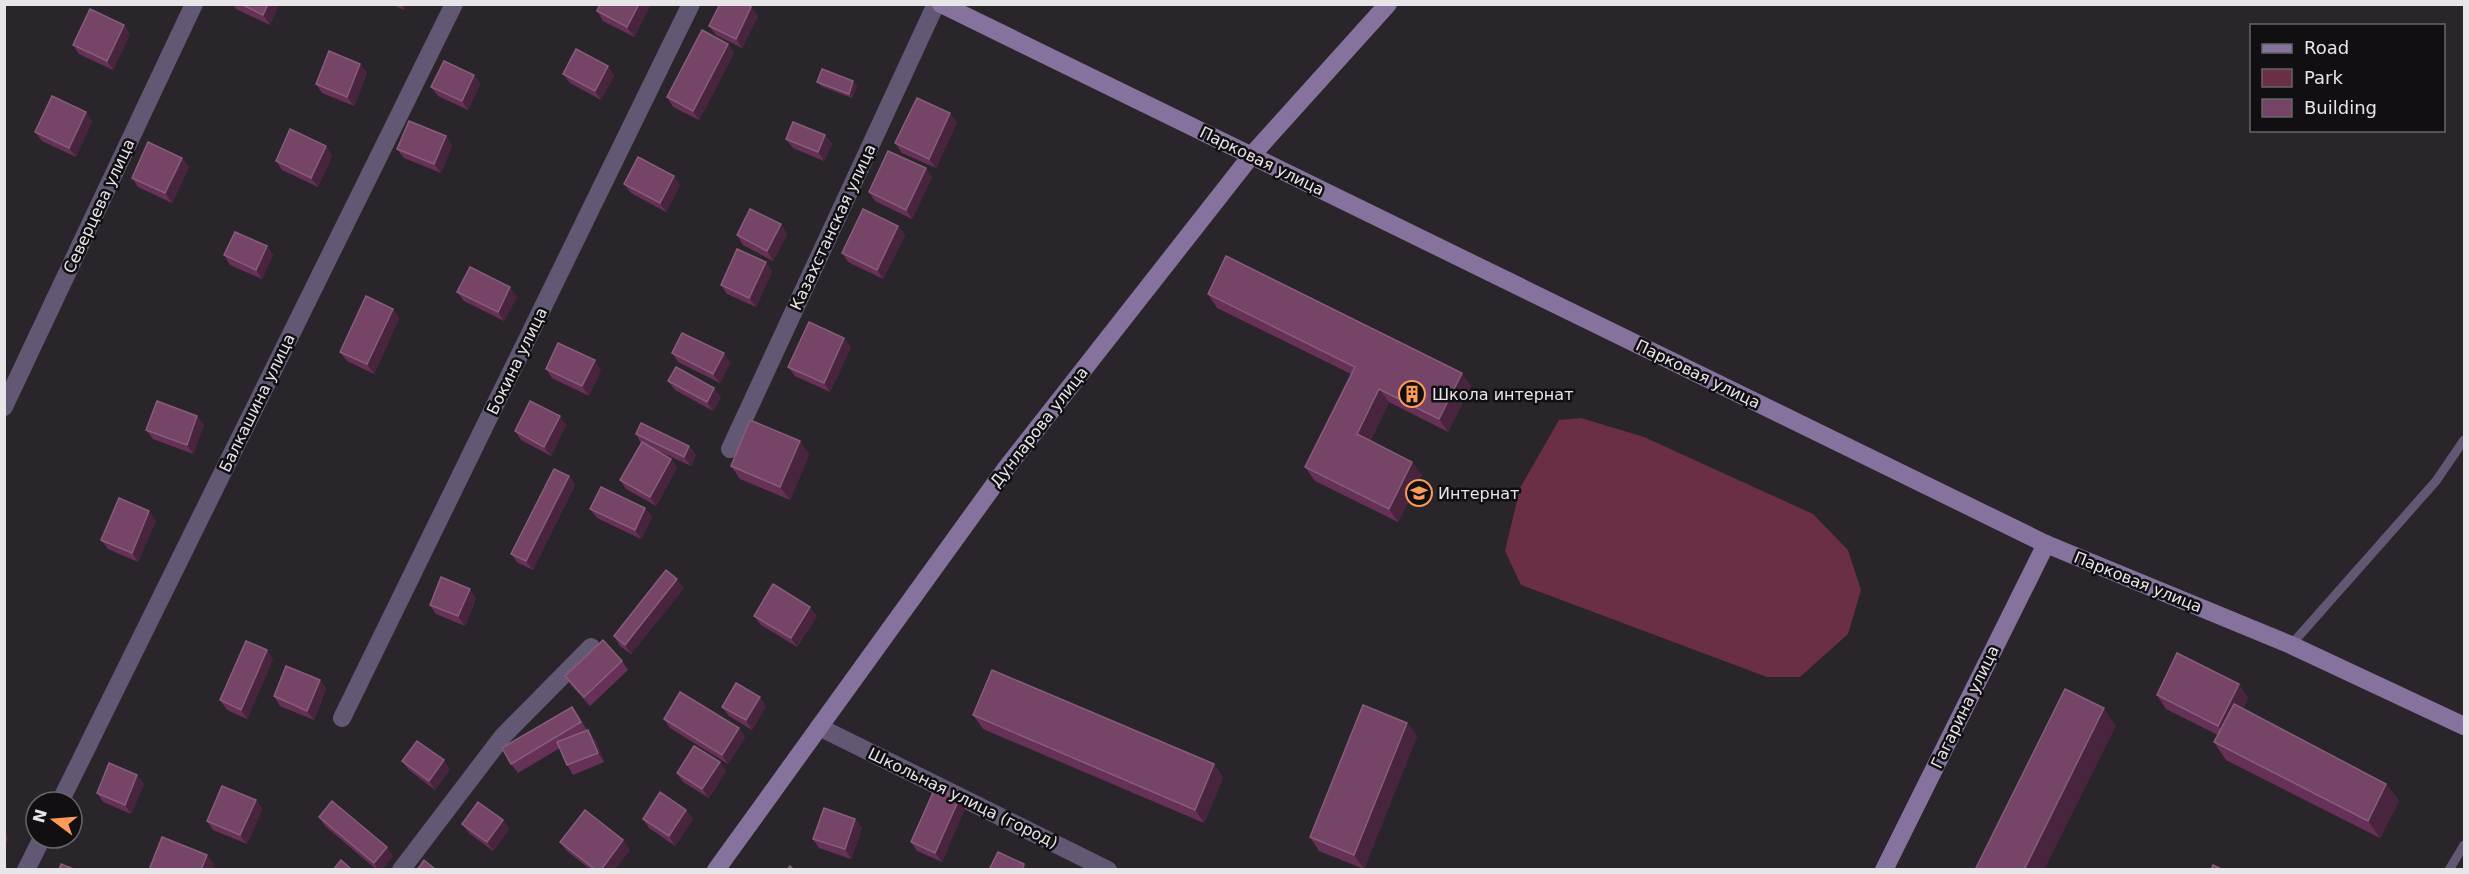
<svg xmlns="http://www.w3.org/2000/svg" width="2469" height="874" viewBox="0 0 2469 874" font-family="'DejaVu Sans',sans-serif">
	<style>
		.green { fill: #6a2f45 }
		.lines { fill: none; stroke-linecap: round; stroke-linejoin: round }
		.lane { stroke: #635873; stroke-width: 9 }
		.street { stroke: #635873; stroke-width: 18 }
		.secondary { stroke: #85739e; stroke-width: 18 }
		.wall { fill: #673157 }
		.shaded-wall { fill: #48243e }
		.building { fill: #754467; stroke: #875d7b; stroke-width: 1.5 }
		.labels { text-anchor: middle; dominant-baseline: central; stroke-width: 5; stroke-linejoin: round; paint-order: stroke }
		.street-label { font-size: 16px; fill: #e8e5e8; stroke: #110f11 }
		.poi-label { font-size: 16px; fill: #e8e5e8; stroke: #110f11; text-anchor: start }
	</style>
	<rect width="100%" height="100%" fill="#29252a"/>
	<polygon class="green" points="1581,418 1644,437 1813,514 1848,550 1861,590 1848,634 1800,677 1767,677 1521,585 1505,551 1520,488 1559,420"/>
	<g class="lines">
		<g class="lane">
			<polyline points="2291,645 2436,481 2464,440"/>
			<polyline points="2449,870 2464,845"/>
		</g>
		<g class="street">
			<polyline points="4,407 194,4"/>
			<polyline points="730,449 936,4"/>
			<polyline points="342,718 691,4"/>
			<polyline points="819,727 1108,870"/>
			<polyline points="60,802 454,4"/>
			<polyline points="26,870 42,838"/>
			<polyline points="401,870 503,736 591,647"/>
		</g>
		<g class="secondary">
			<polyline points="941,4 2046,544 2291,645 2464,726"/>
			<polyline points="716,870 1007,467 1251,156 1388,4"/>
			<polyline points="1884,870 2046,544"/>
		</g>
	</g>
	<g class="wall">
		<polygon points="233,4 279,4 270,25 236,9"/>
		<polygon points="391,4 406,4 404,10"/>
		<polygon points="651,4 634,37 603,21 597,11"/>
		<polygon points="751,7 758,16 742,48 716,35 709,26"/>
		<polygon points="124,25 130,34 113,70 79,54 73,45"/>
		<polygon points="728,44 734,53 699,120 673,107 667,97"/>
		<polygon points="360,64 367,73 354,106 322,93 316,84"/>
		<polygon points="563,74 614,75 601,100 570,83"/>
		<polygon points="474,75 480,84 468,110 438,96 431,87"/>
		<polygon points="817,82 857,86 852,98 821,86"/>
		<polygon points="86,112 92,121 76,157 42,141 35,132"/>
		<polygon points="957,122 936,168 902,153 895,143"/>
		<polygon points="825,135 832,144 824,161 793,148 786,139"/>
		<polygon points="446,136 452,146 441,173 404,158 397,149"/>
		<polygon points="326,146 332,156 318,187 282,170 276,161"/>
		<polygon points="182,158 189,167 172,203 138,187 132,178"/>
		<polygon points="932,177 912,219 875,201 869,192"/>
		<polygon points="624,184 680,185 666,212 631,193"/>
		<polygon points="781,224 787,234 773,261 743,245 737,235"/>
		<polygon points="898,226 905,235 883,279 848,262 842,253"/>
		<polygon points="267,246 273,255 262,279 230,265 224,255"/>
		<polygon points="772,271 756,307 727,294 721,285"/>
		<polygon points="457,292 517,297 504,321 464,301"/>
		<polygon points="1208,294 1471,386 1448,432 1389,402 1370,441 1412,462 1422,475 1398,522 1315,481 1305,467 1351,374 1217,308"/>
		<polygon points="393,309 399,318 374,374 347,361 340,352"/>
		<polygon points="851,347 830,392 795,376 788,367"/>
		<polygon points="672,353 724,353 730,363 720,383 678,362"/>
		<polygon points="546,369 601,370 589,396 552,378"/>
		<polygon points="668,381 721,397 713,411 675,390"/>
		<polygon points="197,416 204,425 193,454 153,439 146,430"/>
		<polygon points="566,425 551,456 521,440 515,431"/>
		<polygon points="636,434 689,446 696,455 691,466 650,447 671,459 677,468 656,506 626,489 620,480 641,443"/>
		<polygon points="800,441 809,455 790,500 740,479 731,466"/>
		<polygon points="569,476 575,485 533,570 518,563 511,554"/>
		<polygon points="645,508 652,517 641,539 597,518 590,509"/>
		<polygon points="156,520 138,562 108,549 101,540"/>
		<polygon points="684,588 631,654 620,646 614,636"/>
		<polygon points="476,598 465,626 436,614 430,605"/>
		<polygon points="754,616 817,616 797,647 761,625"/>
		<polygon points="273,659 247,719 227,710 220,700"/>
		<polygon points="622,661 628,670 590,706 571,685 565,676"/>
		<polygon points="320,680 326,689 314,720 280,706 274,696"/>
		<polygon points="2157,695 2248,697 2243,709 2386,784 2399,801 2380,838 2226,760 2214,742 2218,735 2166,709"/>
		<polygon points="766,706 752,730 729,716 722,707"/>
		<polygon points="973,715 1214,764 1223,778 1204,823 983,729"/>
		<polygon points="578,716 587,730 595,739 604,762 573,775 567,765 560,748 518,773 511,764"/>
		<polygon points="664,719 745,737 728,764 670,728"/>
		<polygon points="1407,723 1417,736 1364,869 1319,851 1310,837"/>
		<polygon points="402,761 450,769 435,790 409,770"/>
		<polygon points="720,762 726,771 709,798 683,782 677,773"/>
		<polygon points="144,784 131,814 103,802 97,793"/>
		<polygon points="959,799 965,808 942,862 917,851 911,842"/>
		<polygon points="256,800 262,809 247,844 213,830 207,821"/>
		<polygon points="686,810 693,819 675,846 649,828 643,819"/>
		<polygon points="319,817 387,847 393,856 382,870 377,870 325,826"/>
		<polygon points="855,819 862,828 851,859 819,848 813,839"/>
		<polygon points="503,820 509,829 493,851 469,833 462,824"/>
		<polygon points="560,842 630,850 614,870 591,870 567,851"/>
	</g>
	<g class="shaded-wall">
		<polygon points="268,4 279,4 270,25 263,15"/>
		<polygon points="400,4 406,4 404,10"/>
		<polygon points="639,4 651,4 634,37 627,27"/>
		<polygon points="751,7 758,16 742,48 736,39"/>
		<polygon points="124,25 130,34 113,70 107,61"/>
		<polygon points="728,44 734,53 699,120 693,111"/>
		<polygon points="360,64 367,73 354,106 347,97"/>
		<polygon points="608,66 614,75 601,100 595,91"/>
		<polygon points="474,75 480,84 468,110 462,101"/>
		<polygon points="853,81 857,86 852,98 849,94"/>
		<polygon points="86,112 92,121 76,157 69,148"/>
		<polygon points="950,113 957,122 936,168 929,159"/>
		<polygon points="825,135 832,144 824,161 818,152"/>
		<polygon points="446,136 452,146 441,173 434,164"/>
		<polygon points="326,146 332,156 318,187 311,178"/>
		<polygon points="182,158 189,167 172,203 165,193"/>
		<polygon points="926,168 932,177 912,219 906,210"/>
		<polygon points="674,176 680,185 666,212 660,203"/>
		<polygon points="781,224 787,234 773,261 767,251"/>
		<polygon points="898,226 905,235 883,279 877,270"/>
		<polygon points="267,246 273,255 262,279 256,270"/>
		<polygon points="766,262 772,271 756,307 749,298"/>
		<polygon points="510,287 517,297 504,321 498,312"/>
		<polygon points="393,309 399,318 374,374 367,364"/>
		<polygon points="844,338 851,347 830,392 824,383"/>
		<polygon points="724,353 730,363 720,383 713,374"/>
		<polygon points="595,360 601,370 589,396 582,386"/>
		<polygon points="1462,373 1471,386 1448,432 1439,419"/>
		<polygon points="714,388 721,397 713,411 707,402"/>
		<polygon points="1379,389 1389,402 1366,448 1357,434"/>
		<polygon points="197,416 204,425 193,454 187,445"/>
		<polygon points="560,416 566,425 551,456 544,447"/>
		<polygon points="800,441 809,455 790,500 780,487"/>
		<polygon points="689,446 696,455 691,466 684,457"/>
		<polygon points="671,459 677,468 656,506 650,497"/>
		<polygon points="1412,462 1422,475 1398,522 1389,509"/>
		<polygon points="569,476 575,485 533,570 526,561"/>
		<polygon points="645,508 652,517 641,539 635,530"/>
		<polygon points="149,511 156,520 138,562 132,553"/>
		<polygon points="677,579 684,588 631,654 625,645"/>
		<polygon points="470,589 476,598 465,626 458,616"/>
		<polygon points="810,607 817,616 797,647 791,638"/>
		<polygon points="267,650 273,659 247,719 241,710"/>
		<polygon points="320,680 326,689 314,720 307,711"/>
		<polygon points="2239,684 2248,697 2228,739 2218,726"/>
		<polygon points="760,697 766,706 752,730 746,720"/>
		<polygon points="2104,708 2116,726 2044,870 2024,870"/>
		<polygon points="1407,723 1417,736 1364,869 1354,855"/>
		<polygon points="739,728 745,737 728,764 722,755"/>
		<polygon points="588,730 595,739 604,762 598,753"/>
		<polygon points="444,760 450,769 435,790 429,781"/>
		<polygon points="720,762 726,771 709,798 702,789"/>
		<polygon points="1214,764 1223,778 1204,823 1195,810"/>
		<polygon points="137,775 144,784 131,814 125,805"/>
		<polygon points="2386,784 2399,801 2380,838 2368,821"/>
		<polygon points="959,799 965,808 942,862 935,853"/>
		<polygon points="256,800 262,809 247,844 240,835"/>
		<polygon points="686,810 693,819 675,846 669,836"/>
		<polygon points="855,819 862,828 851,859 845,849"/>
		<polygon points="503,820 509,829 493,851 487,842"/>
		<polygon points="4,831 9,838 4,848"/>
		<polygon points="623,840 630,850 614,870 601,870"/>
		<polygon points="387,847 393,856 382,870 378,870 374,863"/>
		<polygon points="207,855 214,864 212,870 201,870"/>
		<polygon points="1024,864 1028,870 1022,870"/>
	</g>
	<g class="building">
		<polygon points="241,4 268,4 263,15"/>
		<polygon points="600,4 639,4 627,27 597,11"/>
		<polygon points="720,4 746,4 751,7 736,39 709,26"/>
		<polygon points="90,9 124,25 107,61 73,45"/>
		<polygon points="702,30 728,44 693,111 667,97"/>
		<polygon points="576,49 608,66 595,91 563,74"/>
		<polygon points="329,51 360,64 347,97 316,84"/>
		<polygon points="444,61 474,75 462,101 431,87"/>
		<polygon points="822,69 853,81 849,94 817,82"/>
		<polygon points="52,96 86,112 69,148 35,132"/>
		<polygon points="917,98 950,113 929,159 895,143"/>
		<polygon points="409,121 446,136 434,164 397,149"/>
		<polygon points="793,122 825,135 818,152 786,139"/>
		<polygon points="290,129 326,146 311,178 276,161"/>
		<polygon points="148,142 182,158 165,193 132,178"/>
		<polygon points="888,151 926,168 906,210 869,192"/>
		<polygon points="638,157 674,176 660,203 624,184"/>
		<polygon points="750,209 781,224 767,251 737,235"/>
		<polygon points="863,209 898,226 877,270 842,253"/>
		<polygon points="235,232 267,246 256,270 224,255"/>
		<polygon points="737,249 766,262 749,298 721,285"/>
		<polygon points="1226,256 1462,373 1439,419 1379,389 1357,434 1412,462 1389,509 1305,467 1355,367 1208,294"/>
		<polygon points="470,267 510,287 498,312 457,292"/>
		<polygon points="366,296 393,309 367,364 340,352"/>
		<polygon points="809,322 844,338 824,383 788,367"/>
		<polygon points="682,333 724,353 713,374 672,353"/>
		<polygon points="558,343 595,360 582,386 546,369"/>
		<polygon points="676,367 714,388 707,402 668,381"/>
		<polygon points="157,401 197,416 187,445 146,430"/>
		<polygon points="530,401 560,416 544,447 515,431"/>
		<polygon points="750,420 800,441 780,487 731,466"/>
		<polygon points="641,423 689,446 684,457 636,434"/>
		<polygon points="642,442 671,459 650,497 620,480"/>
		<polygon points="554,469 569,476 526,561 511,554"/>
		<polygon points="601,487 645,508 635,530 590,509"/>
		<polygon points="119,498 149,511 132,553 101,540"/>
		<polygon points="666,570 677,579 625,645 614,636"/>
		<polygon points="441,577 470,589 458,616 430,605"/>
		<polygon points="773,584 810,607 791,638 754,616"/>
		<polygon points="603,640 622,661 584,697 565,676"/>
		<polygon points="246,641 267,650 241,710 220,700"/>
		<polygon points="2177,653 2239,684 2218,726 2157,695"/>
		<polygon points="286,666 320,680 307,711 274,696"/>
		<polygon points="992,670 1214,764 1195,810 973,715"/>
		<polygon points="736,683 760,697 746,720 722,707"/>
		<polygon points="2065,689 2104,708 2024,870 1975,870"/>
		<polygon points="680,692 739,728 722,755 664,719"/>
		<polygon points="2234,704 2386,784 2368,821 2214,742"/>
		<polygon points="1363,705 1407,723 1354,855 1310,837"/>
		<polygon points="572,707 581,722 511,764 502,748"/>
		<polygon points="588,730 598,753 567,765 557,742"/>
		<polygon points="417,741 444,760 429,781 402,761"/>
		<polygon points="694,746 720,762 702,789 677,773"/>
		<polygon points="109,763 137,775 125,805 97,793"/>
		<polygon points="222,786 256,800 240,835 207,821"/>
		<polygon points="935,788 959,799 935,853 911,842"/>
		<polygon points="660,792 686,810 669,836 643,819"/>
		<polygon points="332,801 387,847 374,863 319,817"/>
		<polygon points="478,802 503,820 487,842 462,824"/>
		<polygon points="824,808 855,819 845,849 813,839"/>
		<polygon points="585,810 623,840 601,870 596,870 560,842"/>
		<polygon points="162,837 207,855 201,870 149,870"/>
		<polygon points="998,852 1024,864 1022,870 989,870"/>
		<polygon points="341,860 352,870 333,870"/>
		<polygon points="424,860 436,870 417,870"/>
		<polygon points="61,864 76,870 59,870"/>
		<polygon points="2213,865 2223,870 2211,870"/>
		<polygon points="790,866 794,870 787,870"/>
	</g>
	<defs>
		<symbol id="building-ring" viewBox="-11 -11 22 22"><circle r="9.5" fill="#110f11" stroke="#fe9b58" stroke-width="1.5"/><path d="M-4-6H4V6H1V3H-1V6H-4ZM-2.5-4.3h1.7v1.8h-1.7ZM.8-4.3h1.7v1.8H.8ZM-2.5-1h1.7V.8h-1.7ZM.8-1h1.7V.8H.8Z" fill="#fe9b58"/></symbol>
		<symbol id="school-ring" viewBox="-11 -11 22 22"><circle r="9.5" fill="#110f11" stroke="#fe9b58" stroke-width="1.5"/><path d="M0-5L7-2L0 1L-7-2ZM-4 1L0 2.5L4 1V4Q0 6-4 4Z" fill="#fe9b58"/></symbol>
	</defs>
	<g fill-rule="evenodd">
		<use href="#building-ring" x="1397" y="379" width="30" height="30"/>
		<use href="#school-ring" x="1404" y="478" width="30" height="30"/>
	</g>
	<g class="labels">
		<g class="street-label">
			<text transform="translate(1262 161) rotate(26)">Парковая улица</text>
			<text transform="translate(99 206) rotate(-65)">Северцева улица</text>
			<text transform="translate(833 227) rotate(-65)">Казахстанская улица</text>
			<text transform="translate(517 361) rotate(-64)">Бокина улица</text>
			<text transform="translate(1698 374) rotate(26)">Парковая улица</text>
			<text transform="translate(257 403) rotate(-64)">Балкашина улица</text>
			<text transform="translate(1039 427) rotate(-52)">Дунларова улица</text>
			<text transform="translate(2138 582) rotate(22)">Парковая улица</text>
			<text transform="translate(1965 707) rotate(-64)">Гагарина улица</text>
			<text transform="translate(963 798) rotate(26)">Школьная улица (город)</text>
		</g>
		<g class="poi-label">
			<text x="1432" y="394">Школа интернат</text>
			<text x="1438" y="493">Интернат</text>
		</g>
	</g>
	<rect width="2469" height="874" fill="none" stroke="#e8e5e8" stroke-width="12"/>
	<rect x="2250" y="24" width="195" height="108" fill="#110f11" stroke="#676567" stroke-width="1.5"/>
	<rect x="2262" y="44" width="30" height="9" fill="#85739e" stroke="#676567" stroke-width="1.5"/>
	<text x="2304" y="54" font-size="18" fill="#e8e5e8">Road</text>
	<rect x="2262" y="69" width="30" height="18" fill="#6a2f45" stroke="#676567" stroke-width="1.5"/>
	<text x="2304" y="84" font-size="18" fill="#e8e5e8">Park</text>
	<rect x="2262" y="99" width="30" height="18" fill="#754467" stroke="#676567" stroke-width="1.5"/>
	<text x="2304" y="114" font-size="18" fill="#e8e5e8">Building</text>
	<g transform="translate(54 820) rotate(286)"><circle r="28" fill="#110f11" stroke="#676567" stroke-width="1.5"/>
	<path d="M0-4.5L10 22L0 15L-10 22Z" fill="#fe9b58"/>
	<text y="-9" font-size="16" font-weight="bold" text-anchor="middle" fill="#e8e5e8">N</text>
	</g>
</svg>
